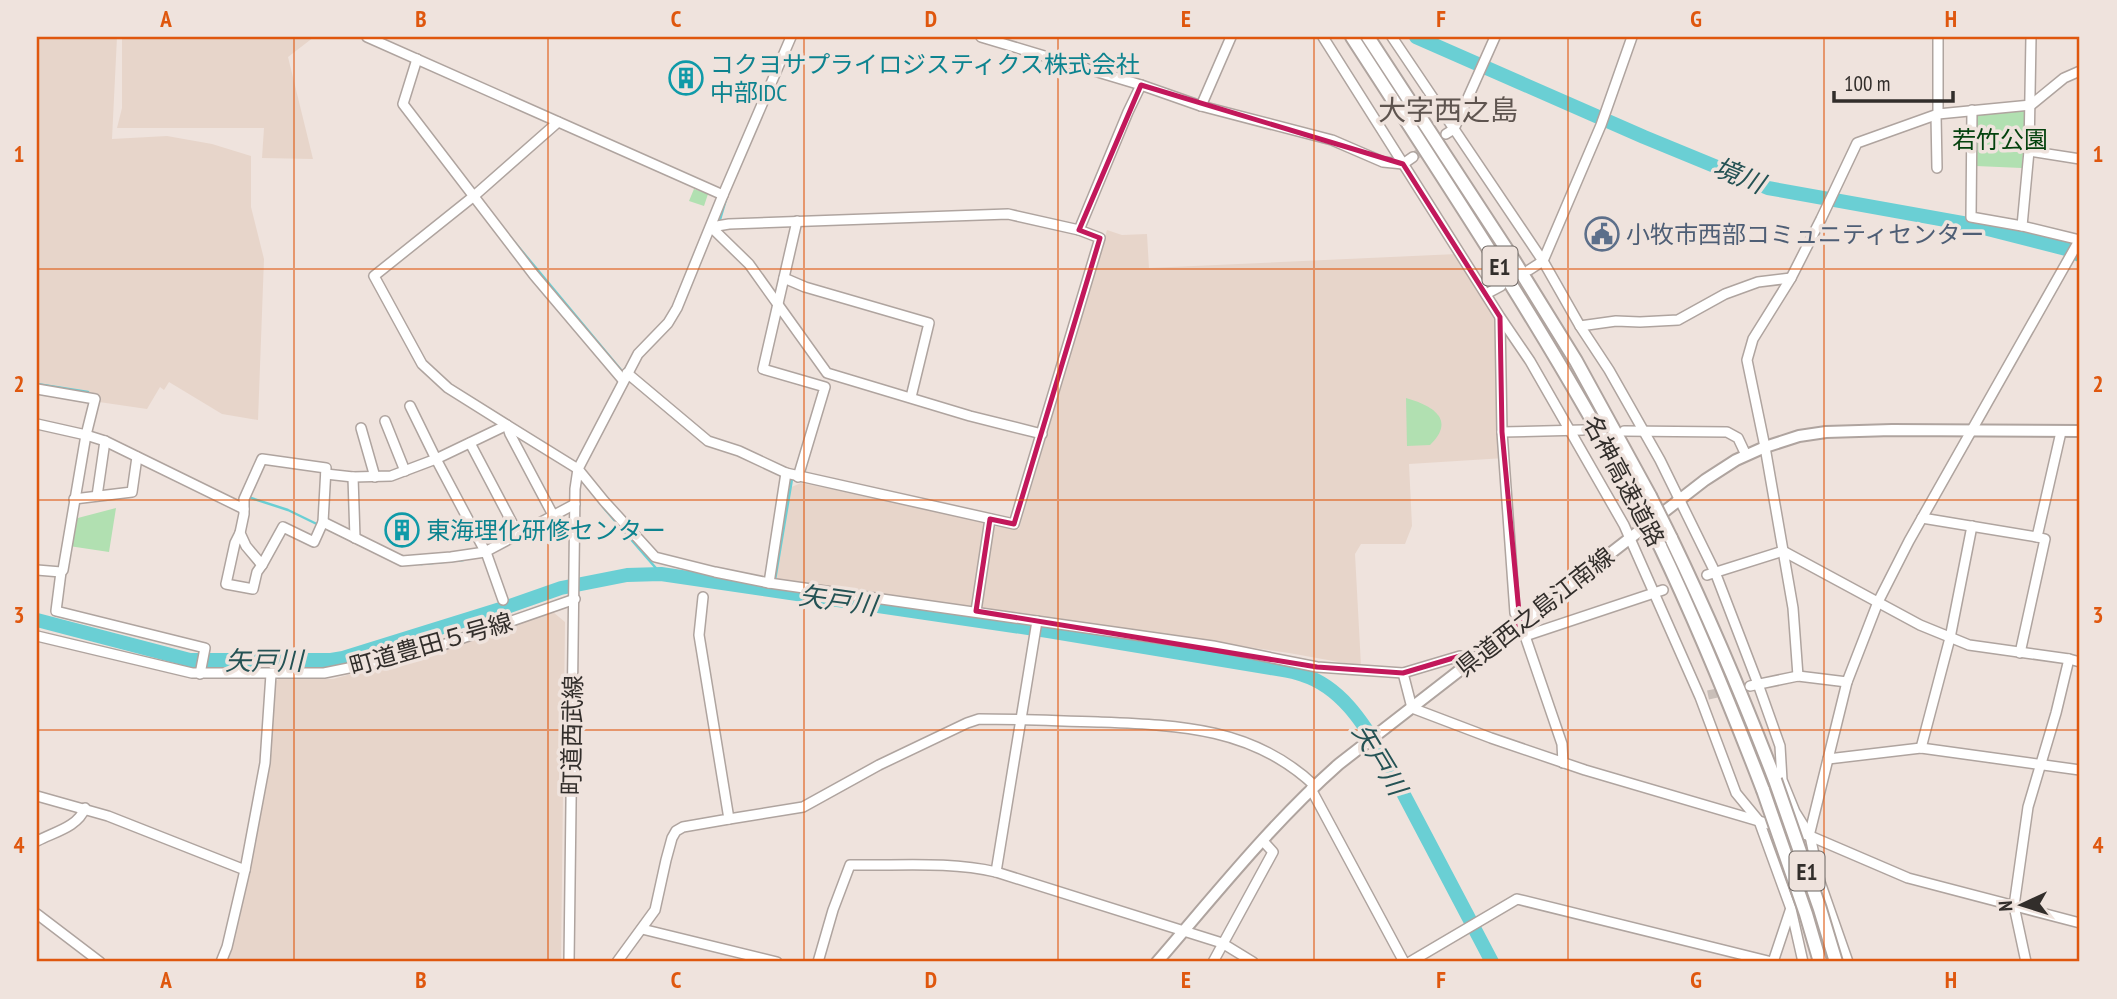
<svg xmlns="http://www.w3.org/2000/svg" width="2117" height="999" viewBox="0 0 2117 999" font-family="'PT Sans Narrow','Noto Sans JP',sans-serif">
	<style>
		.built { fill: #e7d5ca }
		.green { fill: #b1e0b1 }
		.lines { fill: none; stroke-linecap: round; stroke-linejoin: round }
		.stream { stroke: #6acfd4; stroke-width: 2.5 }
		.river { stroke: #6acfd4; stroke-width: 14 }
		.minor-tunnel { stroke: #c9bfb9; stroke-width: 9; stroke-dasharray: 9 4.5; stroke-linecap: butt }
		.minor-casing { stroke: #afa49f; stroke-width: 12 }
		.major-casing { stroke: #afa49f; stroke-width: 14 }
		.highway-casing { stroke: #afa49f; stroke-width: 16 }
		.minor { stroke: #fff; stroke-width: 9 }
		.major { stroke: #fff; stroke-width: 10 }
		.highway { stroke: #fff; stroke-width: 12 }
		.highway-bridge-casing { stroke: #afa49f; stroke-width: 16; stroke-linecap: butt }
		.highway-bridge { stroke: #fff; stroke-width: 12 }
		.marked { fill: none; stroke: #c2185b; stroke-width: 5; stroke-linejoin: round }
		.grid { fill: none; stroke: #df570e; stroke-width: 2; stroke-opacity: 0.55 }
		.labels { text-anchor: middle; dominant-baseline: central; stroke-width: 7; stroke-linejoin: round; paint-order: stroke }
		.shield { fill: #efe3dd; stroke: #6b6460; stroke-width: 2 }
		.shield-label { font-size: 23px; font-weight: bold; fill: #322e2b }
		.culture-label { font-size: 24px; fill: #0d838f; stroke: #efe3dd; text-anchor: start }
		.park-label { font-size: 24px; fill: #04420e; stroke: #efe3dd }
		.service-label { font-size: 24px; fill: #4e5e75; stroke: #efe3dd; text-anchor: start }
		.street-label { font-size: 24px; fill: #322e2b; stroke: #efe3dd }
		.water-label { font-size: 26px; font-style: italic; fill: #245254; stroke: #efe3dd }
		.quarter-label { font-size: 28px; fill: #5e544f; stroke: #efe3dd }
		.neatline { fill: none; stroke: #df570e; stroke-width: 2.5 }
		.grid-label { font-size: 23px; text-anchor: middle; font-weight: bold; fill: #df570e }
	</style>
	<rect width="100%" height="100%" fill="#efe3dd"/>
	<g class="built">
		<polygon points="37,37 117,37 112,139 167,136 212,144 251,156 251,207 264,259 258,420 222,414 169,382 164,390 160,387 147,409 99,402 99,394 37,384"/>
		<polygon points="122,37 314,37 288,57 313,159 262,158 264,128 117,128 122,108"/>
		<polygon points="1107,230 1122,235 1147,234 1149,268 1457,254 1497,318 1505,458 1409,464 1412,526 1405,544 1361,544 1355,554 1361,666 1289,653 980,608 992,526 1019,529"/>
		<polygon points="801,483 981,519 986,525 974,607 775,580 789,488"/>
		<polygon points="553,612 565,622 561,962 226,962 275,683 279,678 333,679 466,642"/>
	</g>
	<g class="green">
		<polygon points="2026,108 2022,168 1976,166 1975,112"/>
		<polygon points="694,189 708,194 704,206 689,201"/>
		<path d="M1406,398C1431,405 1457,419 1430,445L1407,446Z"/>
		<polygon points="116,508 109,552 69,546 74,519"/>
	</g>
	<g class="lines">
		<g class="stream">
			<polyline points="719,223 727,196"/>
			<polyline points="506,232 621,370"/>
			<polyline points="37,384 88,392"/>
			<polyline points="251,498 288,510 366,548"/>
			<polyline points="603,507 661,574"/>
			<polyline points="421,564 463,560"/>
			<polyline points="775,580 792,479 802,481 806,464"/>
		</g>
		<g class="river">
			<polyline points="1416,37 1644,137 1768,188 1968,224 2066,249 2080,255"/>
			<path d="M37,620L190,660H331L343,658L507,607L561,588L627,575L661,574L1048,631L1271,668C1282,670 1293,671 1303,675C1341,687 1363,723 1383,755L1492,962"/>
		</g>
		<g class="minor-tunnel">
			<polyline points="1413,157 1446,134"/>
			<polyline points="1708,695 1750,686"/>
		</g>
		<defs>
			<g id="minor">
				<polyline points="367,37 723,195"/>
				<polyline points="981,37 1141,85 1201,106 1332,140 1383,162 1403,164 1413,157"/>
				<polyline points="1323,37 1500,317 1530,361 1624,525 1700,697 1736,793 1759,821 1791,909 1803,962"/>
				<polyline points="1392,37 1543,261 1580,326 1609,370 1660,460 1715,572 1758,684 1780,746 1782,780 1795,812 1810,836 1820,882 1848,962"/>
				<polyline points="2031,37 2029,151 2022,226 2080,240"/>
				<polyline points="417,59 403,104 534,275 623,380"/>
				<polyline points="1201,106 1231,37"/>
				<polyline points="1972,110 1971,217 2022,226"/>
				<polyline points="1938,114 1938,37"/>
				<polyline points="1936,115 1937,168"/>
				<polyline points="1446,134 1454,129 1495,37"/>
				<polyline points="2029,151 2080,159"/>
				<polyline points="797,221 763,369 825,387 798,477"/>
				<polyline points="711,227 749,264 827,373 970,416 1042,434"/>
				<polyline points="1079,230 1128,112 1141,85"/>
				<polyline points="1529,270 1543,261 1601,125 1632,37"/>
				<polyline points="784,278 805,287 929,323 911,397"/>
				<polyline points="1486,294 1501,286"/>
				<polyline points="1500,319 1502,432 1515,613 1525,636 1562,744 1563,763"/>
				<polyline points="1580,326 1616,321 1640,322 1678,320 1725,294 1758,282 1791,278"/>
				<polyline points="627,373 708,441 739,451 786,473 1014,524 1100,238 1079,230 1008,214 729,224 711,227"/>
				<polyline points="37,389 95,399 86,435 63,570 61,572 37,570"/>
				<polyline points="410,406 436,459 487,555 503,600"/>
				<polyline points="385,421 405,471"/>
				<polyline points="37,424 86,435 105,441 244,509"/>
				<polyline points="361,428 375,477"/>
				<polyline points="1624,431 1727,432 1738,438 1746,455"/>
				<polyline points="1502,432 1583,430"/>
				<polyline points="470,443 518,534"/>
				<polygon points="262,459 326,468 323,522 314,542 283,527 262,565 246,546 240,533 244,514 244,499"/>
				<polyline points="326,474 353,477 391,476 436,459 507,425 578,469 604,501 655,557 715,572 769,583 1213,646 1317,667 1403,673 1460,656 1465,666"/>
				<polyline points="353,477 355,538"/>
				<polyline points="97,496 105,441"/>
				<polyline points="74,499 132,492 137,457"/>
				<polyline points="553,515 510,434 507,425 448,388 422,364 374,276 474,196 558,122"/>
				<polyline points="1922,518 2037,537"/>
				<polyline points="323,522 402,561 451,557 485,552 575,504"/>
				<polyline points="240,533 235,543 226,584 253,589 257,572 262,565"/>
				<polyline points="61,572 56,611 205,648 200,674"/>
				<polyline points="1707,575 1783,551 1920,625 1969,645 2069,659 2080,662"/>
				<polyline points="769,583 786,473"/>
				<polyline points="976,611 990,519"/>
				<polyline points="37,636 192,673 324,673 388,660 434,648 575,599"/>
				<polyline points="1525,636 1663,590"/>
				<polyline points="2020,653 2045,539 2037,537 2061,432"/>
				<polyline points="1403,673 1412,708 1491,738 1585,770 1810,836 1908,878 2080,923"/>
				<polyline points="1798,676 1793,608 1765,447 1747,360 1753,339 1791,278 1821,219 1857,143 1938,114 2031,105 2064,78 2080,71"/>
				<polyline points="1750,686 1798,676 1847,682"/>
				<polyline points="1921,748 1950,638 1972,526"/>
				<polyline points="1828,759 1921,748 2080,770"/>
				<polyline points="1311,789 1404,962"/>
				<polyline points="37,796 108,816 245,870 227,947 221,962"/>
				<path d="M729,819L803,807L879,765L967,723L979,719C1018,719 1058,721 1098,722C1178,725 1253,727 1315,786"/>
				<polyline points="1809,836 1847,682 1878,602 1909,541 2080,239"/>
				<path d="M37,841C54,832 78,827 85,808"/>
				<polyline points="245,870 265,763 271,674"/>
				<polyline points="996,872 1037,621"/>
				<polyline points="37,914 100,962"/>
				<polyline points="642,929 777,962"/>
				<polyline points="569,962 575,489 578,469 638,354 668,323 677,308 723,195 791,37"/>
				<polyline points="617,962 655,910 666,860 672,838 676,831 683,827 729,819 699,635 703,597"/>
				<path d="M818,962L833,910L850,865C897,866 949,861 996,872L1222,943L1253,962"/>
				<polyline points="1213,962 1273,852 1263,841"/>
				<polyline points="1410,962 1517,899 1772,962"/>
				<polyline points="1773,962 1790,911"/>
				<polyline points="2026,962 2014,906 2028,807 2056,713 2069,659"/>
			</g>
			<path id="major" d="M1157,962C1215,895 1272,823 1339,764L1705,480L1736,460L1765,447L1799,436L1826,432L1892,430L2080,431"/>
			<g id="highway">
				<path d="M1352,37C1451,190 1552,341 1637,502"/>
				<polyline points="1368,37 1513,259 1576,361 1650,496"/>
				<path d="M1671,538C1709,617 1743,697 1775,780"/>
				<path d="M1660,546C1698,626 1731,707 1763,790"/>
			</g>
		</defs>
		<use href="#minor" class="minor-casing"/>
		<use href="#major" class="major-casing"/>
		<use href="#highway" class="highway-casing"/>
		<use href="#minor" class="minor"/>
		<use href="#major" class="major"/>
		<use href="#highway" class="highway"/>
		<defs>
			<g id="highway-bridge">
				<polyline points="1650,496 1671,538"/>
				<polyline points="1637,502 1660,546"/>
				<polyline points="1775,780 1820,909 1836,962"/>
				<polyline points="1763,790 1806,914 1820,962"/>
			</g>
		</defs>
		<use href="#highway-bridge" class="highway-bridge-casing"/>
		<use href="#highway-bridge" class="highway-bridge"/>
	</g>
	<path class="marked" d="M1141,85L1403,164L1500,317L1502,432L1520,623L1465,666L1460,656L1403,673L1317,667L976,611L990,519L1014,524L1100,238L1079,230Z"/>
	<path class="grid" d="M294,37V962M548,37V962M804,37V962M1058,37V962M1314,37V962M1568,37V962M1824,37V962M37,269H2080M37,500H2080M37,730H2080"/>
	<defs>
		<symbol id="building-ring" viewBox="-11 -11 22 22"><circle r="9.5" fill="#efe3dd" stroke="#0f9aa8" stroke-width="1.5"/><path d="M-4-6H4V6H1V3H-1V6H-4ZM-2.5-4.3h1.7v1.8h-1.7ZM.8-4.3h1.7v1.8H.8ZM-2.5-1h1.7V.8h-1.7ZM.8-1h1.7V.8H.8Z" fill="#0f9aa8"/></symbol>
		<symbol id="civic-ring" viewBox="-11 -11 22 22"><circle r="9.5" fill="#efe3dd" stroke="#5c6f8a" stroke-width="1.5"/><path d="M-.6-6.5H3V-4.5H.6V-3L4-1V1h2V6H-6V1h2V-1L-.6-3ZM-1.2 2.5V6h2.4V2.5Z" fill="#5c6f8a"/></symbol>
	</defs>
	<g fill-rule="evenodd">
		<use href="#building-ring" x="667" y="59" width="38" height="38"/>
		<use href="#civic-ring" x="1583" y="215" width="38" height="38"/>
		<use href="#building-ring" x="383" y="511" width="38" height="38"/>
	</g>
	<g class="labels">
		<g class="shield">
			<rect x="1482.5" y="246.5" width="35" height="39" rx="5"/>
			<rect x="1789.5" y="851.5" width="35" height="39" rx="5"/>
		</g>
		<g class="shield-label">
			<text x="1500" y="266">E1</text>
			<text x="1807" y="871">E1</text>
		</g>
		<g class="culture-label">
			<text x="710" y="64">コクヨサプライロジスティクス株式会社<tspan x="710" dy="28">中部IDC</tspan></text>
			<text x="426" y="530">東海理化研修センター</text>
		</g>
		<g class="park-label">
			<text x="2000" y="139">若竹公園</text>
		</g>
		<g class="service-label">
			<text x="1626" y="234">小牧市西部コミュニティセンター</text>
		</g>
		<g class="street-label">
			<text transform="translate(1624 481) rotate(62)">名神高速道路</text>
			<text transform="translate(1535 612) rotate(-38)">県道西之島江南線</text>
			<text transform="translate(431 644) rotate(-16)">町道豊田５号線</text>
			<text transform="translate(572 735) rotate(-89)">町道西武線</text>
		</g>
		<g class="water-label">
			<text transform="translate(1739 175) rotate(22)">境川</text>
			<text transform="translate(838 600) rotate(8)">矢戸川</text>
			<text x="264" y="660">矢戸川</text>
			<text transform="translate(1380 759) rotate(59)">矢戸川</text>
		</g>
		<g class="quarter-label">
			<text x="1448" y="109">大字西之島</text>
		</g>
	</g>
	<rect width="2117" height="999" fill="none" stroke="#efe3dd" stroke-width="77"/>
	<g transform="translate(2022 905) rotate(266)" stroke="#efe3dd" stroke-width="5" paint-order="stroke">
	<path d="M0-5L12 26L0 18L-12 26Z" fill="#322e2b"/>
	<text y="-10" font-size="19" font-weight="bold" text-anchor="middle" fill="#322e2b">N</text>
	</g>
	<path d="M1834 91v10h119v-10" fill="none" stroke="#322e2b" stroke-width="3.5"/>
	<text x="1844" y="91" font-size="21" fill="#322e2b" stroke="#efe3dd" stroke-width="5" paint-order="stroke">100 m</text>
	<rect x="38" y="38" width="2040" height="922" class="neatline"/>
	<g class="grid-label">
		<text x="166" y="27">A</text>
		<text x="421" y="27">B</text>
		<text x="676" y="27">C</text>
		<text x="931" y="27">D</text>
		<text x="1186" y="27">E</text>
		<text x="1441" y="27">F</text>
		<text x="1696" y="27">G</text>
		<text x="1951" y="27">H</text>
		<text x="19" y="162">1</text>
		<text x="2098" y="162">1</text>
		<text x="19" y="392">2</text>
		<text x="2098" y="392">2</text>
		<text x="19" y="623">3</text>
		<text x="2098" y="623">3</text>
		<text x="19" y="853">4</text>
		<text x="2098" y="853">4</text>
		<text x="166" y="988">A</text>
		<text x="421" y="988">B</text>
		<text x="676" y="988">C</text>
		<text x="931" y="988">D</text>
		<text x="1186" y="988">E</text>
		<text x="1441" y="988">F</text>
		<text x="1696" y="988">G</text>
		<text x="1951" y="988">H</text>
	</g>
</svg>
